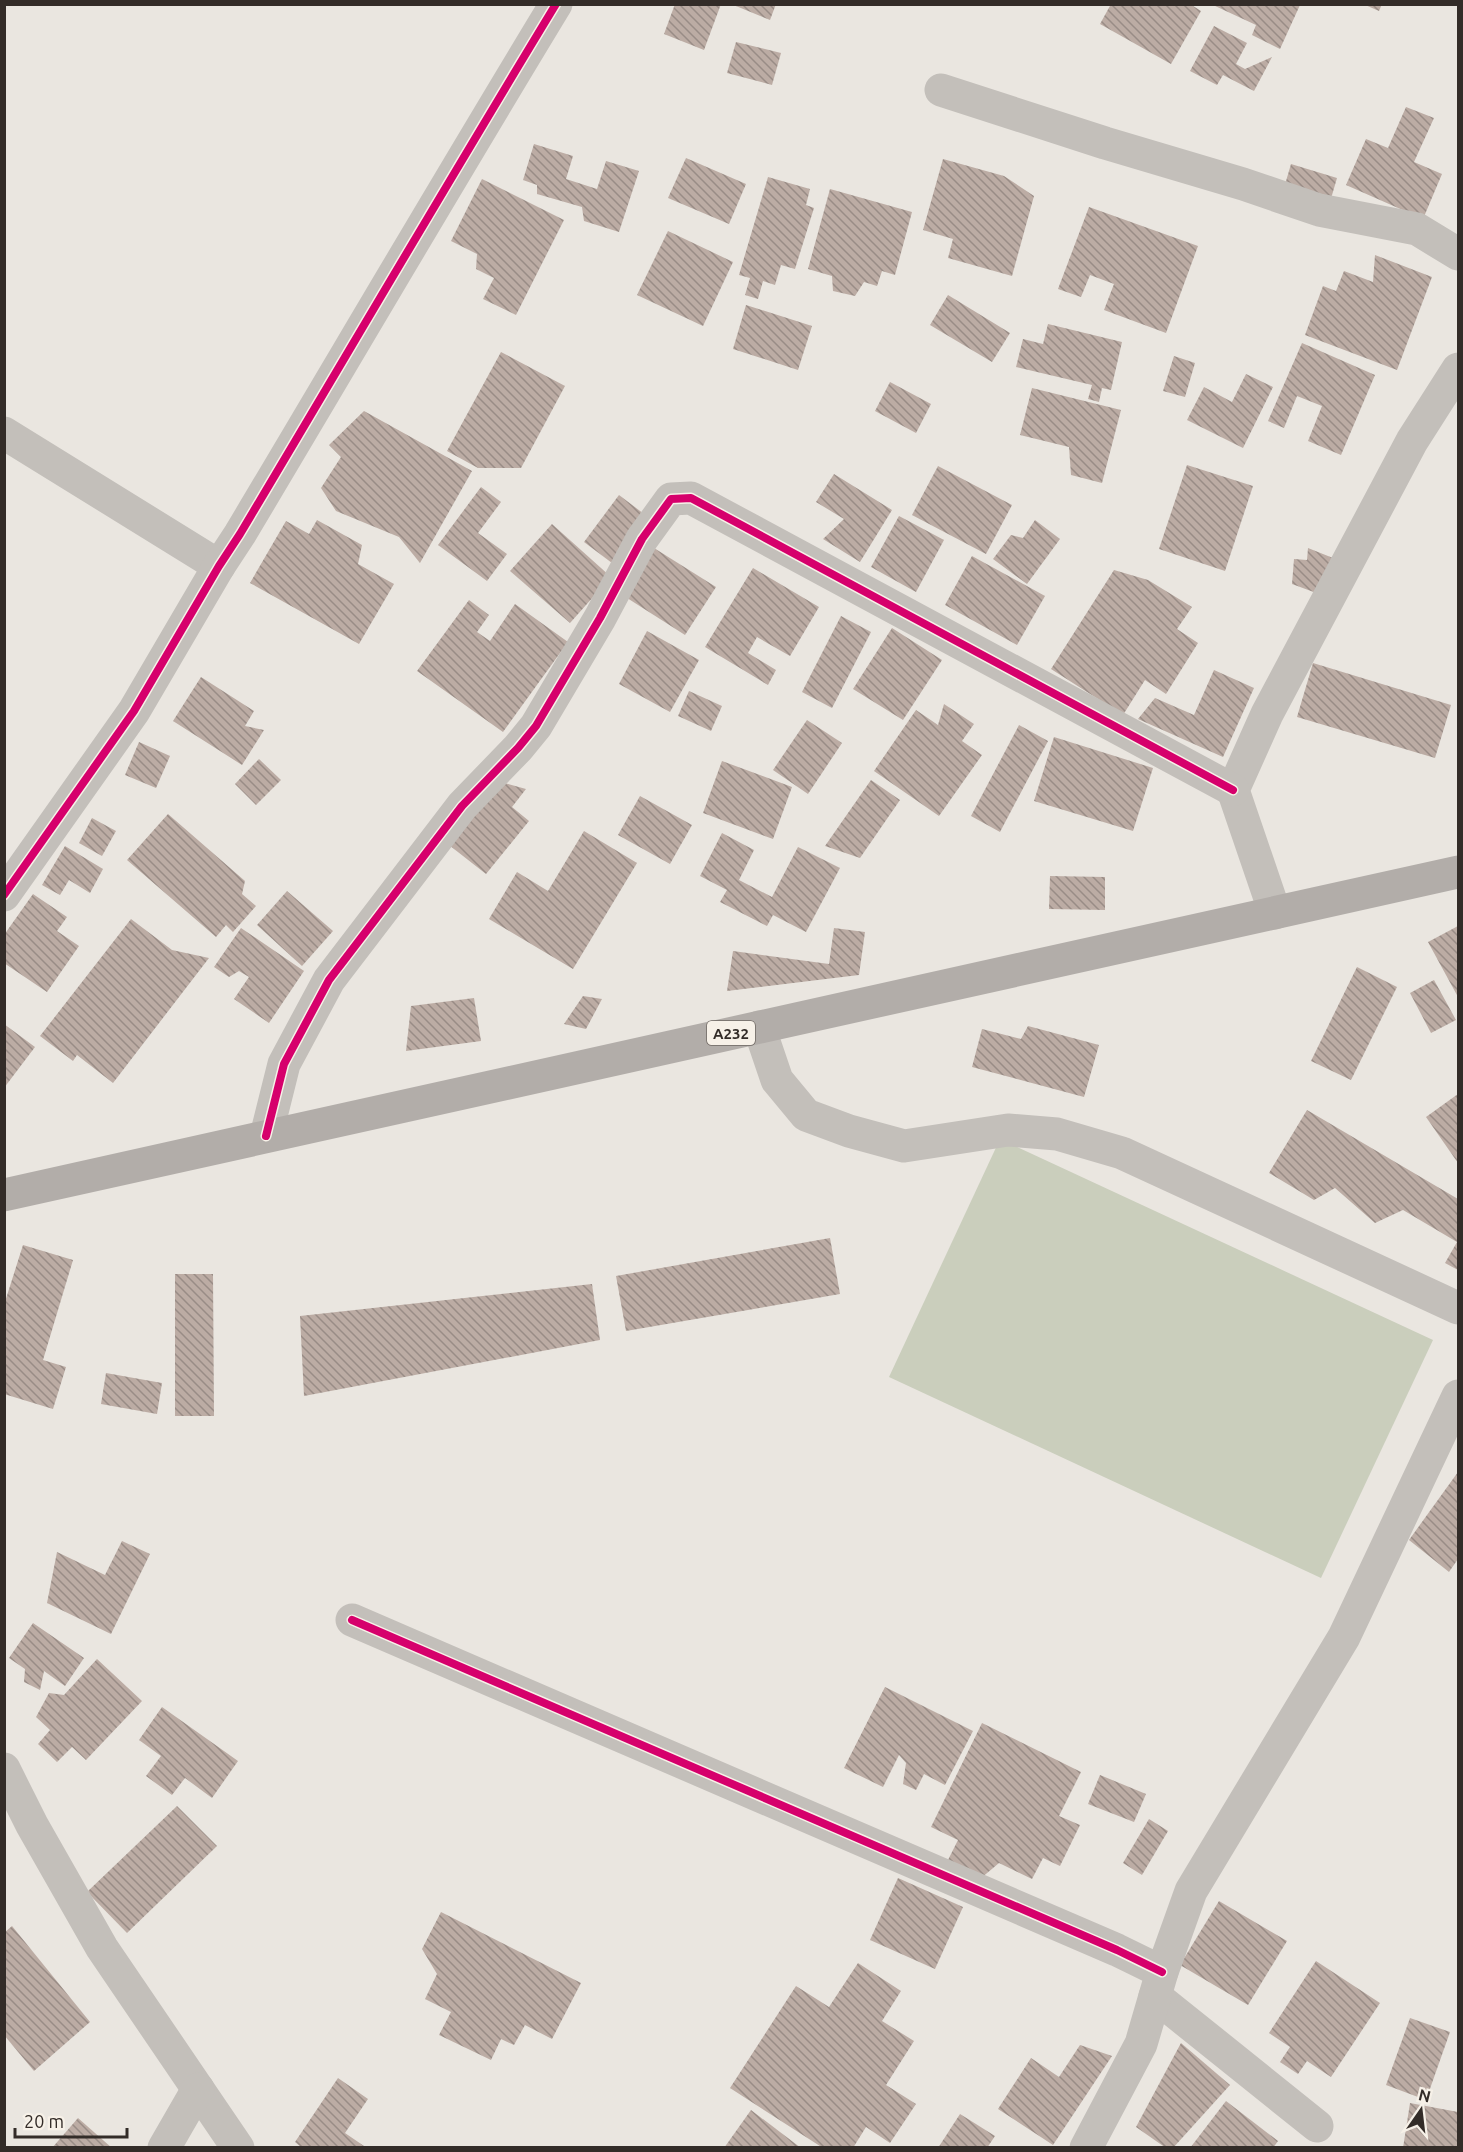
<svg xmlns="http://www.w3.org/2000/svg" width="1463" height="2152" viewBox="0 0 1463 2152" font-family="Ubuntu,sans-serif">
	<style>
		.pitch { fill: #cacebc }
		.building { fill: url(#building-back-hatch) }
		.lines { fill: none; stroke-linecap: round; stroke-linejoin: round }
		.minor { stroke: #c3bfba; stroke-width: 33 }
		.major { stroke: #b2ada9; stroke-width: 33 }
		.cycleway-casing { stroke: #f7f1e8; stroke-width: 11 }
		.cycleway { stroke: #d6006c; stroke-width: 8 }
		.labels { text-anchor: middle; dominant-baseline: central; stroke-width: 5; stroke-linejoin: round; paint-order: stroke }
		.shield { fill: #f7f1e8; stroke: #6e6762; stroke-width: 1.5 }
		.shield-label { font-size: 15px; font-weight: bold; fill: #332c28 }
	</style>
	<defs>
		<pattern id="building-back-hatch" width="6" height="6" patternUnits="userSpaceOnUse" patternTransform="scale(1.5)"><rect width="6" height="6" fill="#bcaca4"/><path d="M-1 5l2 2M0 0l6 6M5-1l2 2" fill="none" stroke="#998c86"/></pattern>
	</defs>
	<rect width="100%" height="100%" fill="#eae6e0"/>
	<polygon class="pitch" points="1000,1139 1433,1340 1321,1578 889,1377"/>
	<g class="building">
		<polygon points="675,4 721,4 704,50 664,34"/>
		<polygon points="731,4 776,4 770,20"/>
		<polygon points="1111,4 1190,4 1201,11 1171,64 1100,24"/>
		<polygon points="1363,4 1382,4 1379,11"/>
		<polygon points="1213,5 1300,5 1280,49 1252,35 1256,25"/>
		<polygon points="1214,26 1247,43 1236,64 1245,69 1272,57 1254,91 1223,75 1217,85 1190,71"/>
		<polygon points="736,42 781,53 772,85 727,73"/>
		<polygon points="1406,107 1434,118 1414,162 1442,174 1423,219 1346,185 1366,139 1388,148"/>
		<polygon points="534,144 573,156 566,179 597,189 606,161 639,171 619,232 584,221 582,207 537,194 537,185 523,180"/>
		<polygon points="686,158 746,184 729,224 668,198"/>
		<polygon points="943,159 1004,176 1034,196 1012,276 948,258 953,239 923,230"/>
		<polygon points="1291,164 1337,178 1330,202 1284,188"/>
		<polygon points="768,177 810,189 806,205 814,208 795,269 781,265 775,285 763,281 758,299 745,295 750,278 739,275"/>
		<polygon points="482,179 564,220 516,315 483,299 494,278 476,269 477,254 451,241"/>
		<polygon points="830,189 912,212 895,275 882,271 877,286 864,282 855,296 833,291 832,276 808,269"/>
		<polygon points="1089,207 1198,246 1166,333 1104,310 1114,284 1090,275 1081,297 1058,289"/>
		<polygon points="668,231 733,262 703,326 637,295"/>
		<polygon points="1375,255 1432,277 1397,370 1305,335 1323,286 1336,291 1344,271 1373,282"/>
		<polygon points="948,295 1010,333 992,362 930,325"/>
		<polygon points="746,305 812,326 798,370 733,349"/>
		<polygon points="1048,324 1122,342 1111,390 1102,388 1099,402 1088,399 1092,385 1016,367 1023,339 1043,344"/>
		<polygon points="1302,343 1375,375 1341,455 1308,441 1322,406 1297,396 1284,428 1268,421"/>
		<polygon points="501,352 565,386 521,468 478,468 447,451"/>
		<polygon points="1174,356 1195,363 1185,397 1163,391"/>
		<polygon points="1246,374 1273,387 1243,448 1187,420 1204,387 1232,402"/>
		<polygon points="890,382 931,404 916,433 875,411"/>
		<polygon points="1032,388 1121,410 1102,483 1071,475 1069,447 1020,435"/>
		<polygon points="364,411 472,471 420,563 399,537 336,511 321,488 341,457 329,445"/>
		<polygon points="1187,465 1253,486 1225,571 1159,549"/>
		<polygon points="938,466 1012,505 986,554 912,515"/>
		<polygon points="834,474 892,510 860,562 823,539 844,519 816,502"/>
		<polygon points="481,487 501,502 478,533 507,554 487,581 438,545"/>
		<polygon points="619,495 648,517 612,563 584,542"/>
		<polygon points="899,516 944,540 916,592 871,567"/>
		<polygon points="317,520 362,545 358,564 394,584 359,644 250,583 286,521 309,534"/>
		<polygon points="1035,520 1060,539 1027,584 993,559 1011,535 1023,538"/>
		<polygon points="552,524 611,577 570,623 510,571"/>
		<polygon points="654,548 716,587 685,635 624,596"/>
		<polygon points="1308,548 1333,558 1319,594 1292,584 1294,559 1307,560"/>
		<polygon points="972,556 1045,596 1017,645 945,605"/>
		<polygon points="753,568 819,607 790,656 757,637 748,653 776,670 768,685 705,647"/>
		<polygon points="1114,570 1148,580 1192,607 1177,629 1198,643 1166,694 1145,680 1123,715 1051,669"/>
		<polygon points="469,600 489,615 477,632 490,641 515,604 568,642 503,732 417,671"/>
		<polygon points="841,616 871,632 832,708 802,692"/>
		<polygon points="892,628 942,660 903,720 853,689"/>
		<polygon points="647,631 699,660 670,712 619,684"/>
		<polygon points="1313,663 1451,705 1435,758 1297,717"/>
		<polygon points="1214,670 1254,688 1223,757 1138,719 1155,698 1194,715"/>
		<polygon points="201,677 254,711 245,726 264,730 242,765 173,721"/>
		<polygon points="689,691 722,706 711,731 678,716"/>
		<polygon points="944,704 974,724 962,741 982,755 939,816 874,771 916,710 938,725"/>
		<polygon points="807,720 842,743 808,794 773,770"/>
		<polygon points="1019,725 1048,741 1000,832 971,816"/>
		<polygon points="1054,737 1153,768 1133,831 1034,801"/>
		<polygon points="139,742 170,756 156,788 125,775"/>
		<polygon points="259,759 281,780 256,805 235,784"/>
		<polygon points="722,761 792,787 773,839 703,813"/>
		<polygon points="871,780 900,800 860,858 825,846"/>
		<polygon points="501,782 526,789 512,807 529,821 486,874 449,845"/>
		<polygon points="640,796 692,825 670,864 618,835"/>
		<polygon points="168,814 245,881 242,894 256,906 233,932 226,925 216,937 127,860"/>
		<polygon points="92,818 116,831 102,856 79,843"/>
		<polygon points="584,831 637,863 573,969 489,919 517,872 548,891"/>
		<polygon points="722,833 754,850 739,880 772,897 798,847 840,868 806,932 773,915 767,926 720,902 727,890 700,876"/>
		<polygon points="65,846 103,869 90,893 69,880 60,895 42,885"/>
		<polygon points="1050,876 1105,877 1105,910 1049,909"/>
		<polygon points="287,891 333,931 302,966 257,925"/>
		<polygon points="33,894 67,917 57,931 79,946 47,992 4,963 4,935"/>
		<polygon points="131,919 172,950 209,958 113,1083 77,1055 73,1061 40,1036"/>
		<polygon points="1458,926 1458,997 1428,942"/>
		<polygon points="241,928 304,971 269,1023 234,999 249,977 239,971 229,977 214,967"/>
		<polygon points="834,928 865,932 859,975 727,991 733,951 829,964"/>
		<polygon points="1357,967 1397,987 1351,1080 1311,1061"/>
		<polygon points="1434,980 1456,1020 1431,1033 1410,993"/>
		<polygon points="583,996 602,999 586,1029 564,1024"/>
		<polygon points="474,998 481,1041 406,1051 411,1006"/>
		<polygon points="4,1024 35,1047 4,1088"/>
		<polygon points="1028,1026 1099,1045 1084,1097 972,1067 982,1029 1021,1039"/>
		<polygon points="1458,1094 1458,1163 1426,1117"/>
		<polygon points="1307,1110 1458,1199 1458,1270 1445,1263 1457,1242 1403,1210 1375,1223 1335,1188 1314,1200 1269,1173"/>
		<polygon points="830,1238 840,1294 626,1331 616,1276"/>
		<polygon points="23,1245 73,1260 43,1360 66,1367 53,1409 4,1394 4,1305"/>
		<polygon points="175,1274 213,1274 214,1416 175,1416"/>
		<polygon points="592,1284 600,1340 304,1396 300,1316"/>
		<polygon points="106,1373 162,1383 157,1414 101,1404"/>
		<polygon points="1458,1472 1458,1559 1449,1572 1409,1540"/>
		<polygon points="122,1541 150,1554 111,1634 47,1603 57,1552 105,1575"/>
		<polygon points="33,1623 84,1658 65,1686 44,1671 40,1690 24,1682 25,1669 9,1658"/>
		<polygon points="97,1659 142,1701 86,1760 72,1747 57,1762 38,1744 50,1730 36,1717 49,1693 64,1695"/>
		<polygon points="885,1687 973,1731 945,1785 924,1774 916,1790 903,1784 906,1763 899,1755 883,1787 844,1768"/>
		<polygon points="162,1707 238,1761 212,1798 185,1778 172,1795 146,1776 161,1756 139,1740"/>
		<polygon points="982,1723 1081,1772 1059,1816 1080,1825 1060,1866 1043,1858 1032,1879 999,1863 980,1879 947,1862 958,1840 931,1827"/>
		<polygon points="1100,1775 1146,1794 1134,1822 1088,1804"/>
		<polygon points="177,1806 217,1846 127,1933 87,1892"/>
		<polygon points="1149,1819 1168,1831 1142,1875 1123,1863"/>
		<polygon points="898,1878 963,1907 935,1969 870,1940"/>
		<polygon points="1219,1901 1287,1941 1248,2005 1180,1965"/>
		<polygon points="441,1912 581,1983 552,2039 525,2025 514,2045 501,2039 491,2060 439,2035 451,2012 425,1999 437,1974 422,1949"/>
		<polygon points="12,1926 90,2022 34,2071 4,2035 4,1933"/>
		<polygon points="1316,1961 1380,2003 1331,2077 1307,2061 1298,2074 1280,2062 1290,2047 1269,2033"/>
		<polygon points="858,1963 901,1991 882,2021 914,2041 886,2085 916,2104 890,2143 866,2127 853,2148 823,2148 730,2088 796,1986 829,2007"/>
		<polygon points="1410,2018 1450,2032 1426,2100 1386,2085"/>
		<polygon points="1181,2043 1230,2085 1173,2148 1166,2148 1136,2127"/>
		<polygon points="1080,2045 1112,2056 1053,2145 998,2109 1031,2058 1059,2077"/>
		<polygon points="338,2078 368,2099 345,2133 364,2146 302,2148 295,2142"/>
		<polygon points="1226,2101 1278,2141 1273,2148 1190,2148"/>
		<polygon points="1410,2103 1458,2112 1458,2148 1403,2148"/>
		<polygon points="751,2110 801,2148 724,2148"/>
		<polygon points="960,2114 995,2136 987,2148 938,2148"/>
		<polygon points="78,2118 112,2148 52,2148"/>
	</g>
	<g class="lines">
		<g class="minor">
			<polyline points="941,90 1105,143 1243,184 1319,210 1417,229 1458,254"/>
			<polyline points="4,433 219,566"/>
			<path d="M4,895L134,711L219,566L240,534C345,358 449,180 556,4"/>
			<polyline points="1275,913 1233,790 1267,714 1412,441 1458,369"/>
			<polyline points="759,1027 777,1080 806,1115 849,1131 904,1146 1008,1130 1057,1134 1122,1153 1458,1308"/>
			<polyline points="266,1136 284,1064 329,980 462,806 518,748 536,726 600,618 642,539 671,499 691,498 1233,790"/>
			<polyline points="352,1620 1117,1950 1162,1972"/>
			<polyline points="4,1769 32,1825 102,1948 238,2148"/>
			<polyline points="1155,1996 1317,2126"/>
			<polyline points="164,2148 198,2089"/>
			<polyline points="1086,2148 1141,2044 1162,1972 1191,1891 1344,1637 1458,1396"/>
		</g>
		<polyline class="major" points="4,1195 1458,872"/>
		<defs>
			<g id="cycleway">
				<path d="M4,895L134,711L219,566L240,534C345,358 449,180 556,4"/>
				<polyline points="266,1136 284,1064 329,980 462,806 518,748 536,726 600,618 642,539 671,499 691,498 1233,790"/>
				<polyline points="352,1620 1117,1950 1162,1972"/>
			</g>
		</defs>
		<use href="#cycleway" class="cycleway-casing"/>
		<use href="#cycleway" class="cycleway"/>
	</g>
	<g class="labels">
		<rect class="shield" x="707" y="1021" width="48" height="24" rx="4.5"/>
		<g class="shield-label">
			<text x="731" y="1033">A232</text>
		</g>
	</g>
	<rect width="1463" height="2152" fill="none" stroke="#332c28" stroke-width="12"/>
	<g transform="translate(1421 2110) rotate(14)" stroke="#f7f1e8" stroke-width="4.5" paint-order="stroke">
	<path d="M0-4.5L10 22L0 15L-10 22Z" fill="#332c28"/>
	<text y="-9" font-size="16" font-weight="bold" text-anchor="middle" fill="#332c28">N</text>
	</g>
	<path d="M15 2128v9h112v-9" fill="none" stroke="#332c28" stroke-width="3"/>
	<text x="24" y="2128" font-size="18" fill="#332c28" stroke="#f7f1e8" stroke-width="4.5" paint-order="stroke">20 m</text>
</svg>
